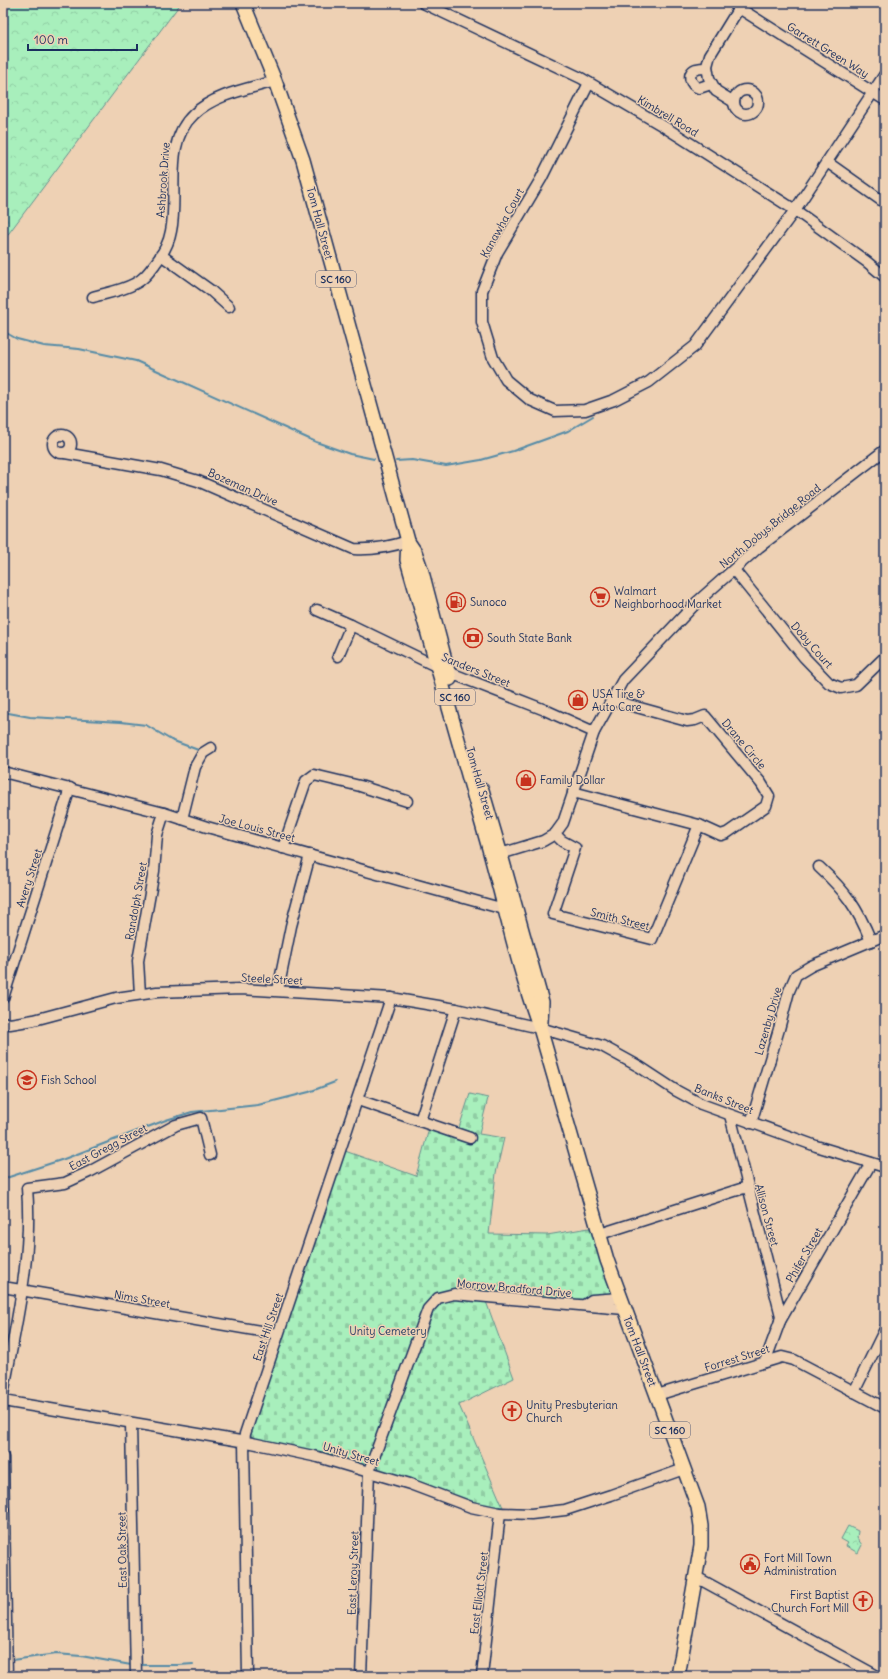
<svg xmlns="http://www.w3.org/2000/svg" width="888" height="1679" viewBox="0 0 888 1679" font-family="Delius,sans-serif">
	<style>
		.forest { fill: url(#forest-crowns); stroke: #628f8d }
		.cemetery { fill: url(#cemetery-stones); stroke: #628f8d }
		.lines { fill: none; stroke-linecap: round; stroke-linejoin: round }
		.stream { stroke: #548ba7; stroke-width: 2 }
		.minor-casing { stroke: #1b2f5e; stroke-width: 13 }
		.major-casing { stroke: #1b2f5e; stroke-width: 16 }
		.minor { stroke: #eed1b4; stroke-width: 10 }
		.major { stroke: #fcdcac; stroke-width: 13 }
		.labels { text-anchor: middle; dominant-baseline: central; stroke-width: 3; stroke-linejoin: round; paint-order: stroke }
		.shield { fill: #eed1b4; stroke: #5a6078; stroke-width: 1 }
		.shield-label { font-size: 10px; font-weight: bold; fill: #1b2f5e }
		.street-label { font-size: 11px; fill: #1b2f5e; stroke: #eed1b4 }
		.poi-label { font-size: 11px; fill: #1b2f5e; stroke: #eed1b4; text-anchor: start }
		.park-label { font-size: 11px; fill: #294267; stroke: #eed1b4 }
	</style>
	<defs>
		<pattern id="forest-crowns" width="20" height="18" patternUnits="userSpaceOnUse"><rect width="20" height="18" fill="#a8efbc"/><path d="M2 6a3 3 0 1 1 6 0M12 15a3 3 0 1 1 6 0" fill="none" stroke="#90cda4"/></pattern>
		<pattern id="cemetery-stones" width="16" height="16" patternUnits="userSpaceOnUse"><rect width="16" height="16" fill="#a8efbc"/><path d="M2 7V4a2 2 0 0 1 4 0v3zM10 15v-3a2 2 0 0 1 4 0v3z" fill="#90cda4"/></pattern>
	</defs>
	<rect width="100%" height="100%" fill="#eed1b4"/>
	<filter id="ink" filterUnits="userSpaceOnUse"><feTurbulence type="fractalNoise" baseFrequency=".025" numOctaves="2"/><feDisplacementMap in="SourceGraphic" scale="8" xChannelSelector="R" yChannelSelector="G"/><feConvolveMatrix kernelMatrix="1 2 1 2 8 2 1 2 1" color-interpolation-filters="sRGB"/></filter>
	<g filter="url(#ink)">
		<g class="forest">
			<polygon points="3,3 181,3 3,241"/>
			<polygon points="848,1526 858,1531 857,1538 862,1545 858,1553 846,1546 848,1543 841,1539"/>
		</g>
		<polygon class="cemetery" points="470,1094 488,1098 479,1134 504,1138 496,1173 489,1234 547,1235 595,1227 618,1297 584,1304 484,1296 514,1378 459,1405 505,1512 245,1441 342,1150 416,1176 430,1125 457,1134"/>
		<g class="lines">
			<g class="stream">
				<polyline points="3,331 17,339 44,346 79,349 136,361 316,442 350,454 374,459"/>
				<polyline points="396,461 412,460 446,466 481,460 513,451 568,431 593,416"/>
				<polyline points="3,712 30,717 121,722 146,725 171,740 201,751"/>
				<polyline points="3,1179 64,1159 166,1120 192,1112 258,1105 309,1092 335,1082"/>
				<polyline points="12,1660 56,1654 81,1656 131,1665"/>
				<polyline points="142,1665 179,1665 193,1664"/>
			</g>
			<defs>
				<g id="minor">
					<polyline points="423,3 581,78 663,126 795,210 867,262 885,277"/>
					<polyline points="739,8 885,100"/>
					<path d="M707,68C704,68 700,68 696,69C686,73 690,85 699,88L711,84"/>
					<polyline points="589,83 541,179 497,253 482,291 482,322 493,358 506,380 530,400 555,411 585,410 614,400 649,382 695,346 795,210 885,74"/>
					<circle cx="746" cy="102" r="12"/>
					<polyline points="734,102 716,91 709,78 707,66 710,55 742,3"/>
					<polyline points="827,162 885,203"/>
					<polyline points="161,255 210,290 229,307"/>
					<path d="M93,297C106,293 121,291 134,284C143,280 149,272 155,264C163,254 169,243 171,231C179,194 162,143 194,114C215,94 248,89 275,81"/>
					<circle cx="62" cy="444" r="9"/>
					<path d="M65,453L161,470L198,481L354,549C373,550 390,547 408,541"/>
					<polyline points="734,570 804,657 829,683 841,688 856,685 885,657"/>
					<polyline points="317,610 351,625 448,672 545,710 594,732"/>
					<polyline points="338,656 351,625"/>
					<polyline points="3,772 164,813 207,827 504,909"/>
					<polyline points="573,792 699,825 721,835 727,833 766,806 769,796 761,783 705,716 695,720 687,721 611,700"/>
					<polyline points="182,819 195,767 203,753 211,748"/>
					<polyline points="555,834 562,841 575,848 553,914 652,939 699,825"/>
					<polyline points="283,848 306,781 314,775 360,786 407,801"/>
					<polyline points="494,856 543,841 555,834 563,823 594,732 623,680 697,602 759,547 885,450"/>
					<path d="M819,867C846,892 857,907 871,941"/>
					<polyline points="278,990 291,926 310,855"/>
					<polyline points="140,994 138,961 154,871 157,835 164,813"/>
					<polyline points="3,998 70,788"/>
					<polyline points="3,1022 10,1024 34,1020 116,998 157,992 241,989 391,998 456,1009 540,1028 602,1046 640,1067 675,1090 701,1104 816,1146 885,1167"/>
					<polyline points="358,1100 470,1138"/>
					<polyline points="730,1115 781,1316 780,1321"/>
					<polyline points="420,1121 456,1009"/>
					<polyline points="751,1123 779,1029 789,991 796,975 811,966 885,935"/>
					<polyline points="600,1234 747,1187"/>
					<polyline points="3,1287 278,1334"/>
					<polyline points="586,1304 592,1300 620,1298"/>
					<polyline points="765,1362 780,1321 871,1163"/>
					<polyline points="854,1392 885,1329"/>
					<path d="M3,1395C15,1327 33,1257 27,1188L65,1183L91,1171L176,1125L201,1118L210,1155"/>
					<polyline points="657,1395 782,1357 794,1360 885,1408"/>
					<polyline points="3,1401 252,1443 318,1457 410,1484 471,1507 500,1513 531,1514 565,1510 611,1495 684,1469"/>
					<polyline points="131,1423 136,1676"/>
					<polyline points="3,1457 7,1676"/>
					<polyline points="696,1577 877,1676"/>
					<polyline points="248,1676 244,1442 245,1434 391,998"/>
					<polyline points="361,1676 369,1471 428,1309 438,1298 454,1294 624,1309"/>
					<polyline points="482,1676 500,1513"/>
				</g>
				<g id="major">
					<path d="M243,3L275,81L303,160L408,541L407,560C434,654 461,749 488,845C505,906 518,968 540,1028L607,1260L698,1507L701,1526V1546L678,1676"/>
					<polyline points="409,543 415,552 422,572 450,679"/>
					<polyline points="482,790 501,855 542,1002 541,1022"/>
				</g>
			</defs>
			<use href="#minor" class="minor-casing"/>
			<use href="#major" class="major-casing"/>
			<use href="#minor" class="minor"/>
			<use href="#major" class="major"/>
		</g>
	</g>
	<defs>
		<symbol id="supermarket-ring" viewBox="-11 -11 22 22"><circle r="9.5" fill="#eed1b4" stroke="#c8321e" stroke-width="1.5"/><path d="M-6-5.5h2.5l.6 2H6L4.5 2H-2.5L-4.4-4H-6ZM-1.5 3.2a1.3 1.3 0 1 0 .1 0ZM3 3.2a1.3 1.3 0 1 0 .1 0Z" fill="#c8321e"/></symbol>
		<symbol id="fuel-ring" viewBox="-11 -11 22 22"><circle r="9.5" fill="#eed1b4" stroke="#c8321e" stroke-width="1.5"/><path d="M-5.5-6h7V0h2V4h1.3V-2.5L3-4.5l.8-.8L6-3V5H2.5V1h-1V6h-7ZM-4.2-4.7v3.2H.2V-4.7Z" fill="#c8321e"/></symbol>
		<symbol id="bank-ring" viewBox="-11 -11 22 22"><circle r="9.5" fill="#eed1b4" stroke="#c8321e" stroke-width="1.5"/><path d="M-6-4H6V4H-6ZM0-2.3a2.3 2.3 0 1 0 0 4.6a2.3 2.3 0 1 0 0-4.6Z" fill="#c8321e"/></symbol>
		<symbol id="shop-ring" viewBox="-11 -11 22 22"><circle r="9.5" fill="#eed1b4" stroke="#c8321e" stroke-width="1.5"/><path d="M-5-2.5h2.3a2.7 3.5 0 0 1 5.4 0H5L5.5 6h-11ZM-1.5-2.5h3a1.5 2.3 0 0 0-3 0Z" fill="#c8321e"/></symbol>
		<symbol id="school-ring" viewBox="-11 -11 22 22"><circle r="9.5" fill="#eed1b4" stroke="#c8321e" stroke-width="1.5"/><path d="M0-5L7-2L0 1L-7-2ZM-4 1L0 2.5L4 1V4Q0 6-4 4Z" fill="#c8321e"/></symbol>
		<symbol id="church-ring" viewBox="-11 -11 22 22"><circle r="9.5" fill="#eed1b4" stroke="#c8321e" stroke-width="1.5"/><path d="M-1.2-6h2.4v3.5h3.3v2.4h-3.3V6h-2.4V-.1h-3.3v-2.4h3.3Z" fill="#c8321e"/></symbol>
		<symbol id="civic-ring" viewBox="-11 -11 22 22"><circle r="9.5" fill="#eed1b4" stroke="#c8321e" stroke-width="1.5"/><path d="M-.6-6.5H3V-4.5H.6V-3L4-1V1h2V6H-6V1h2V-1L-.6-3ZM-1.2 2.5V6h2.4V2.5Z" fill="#c8321e"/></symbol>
	</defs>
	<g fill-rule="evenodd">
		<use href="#supermarket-ring" x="589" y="586" width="22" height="22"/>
		<use href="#fuel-ring" x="445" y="591" width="22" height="22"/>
		<use href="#bank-ring" x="462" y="627" width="22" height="22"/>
		<use href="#shop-ring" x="567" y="689" width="22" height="22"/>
		<use href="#shop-ring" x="515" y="769" width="22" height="22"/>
		<use href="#school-ring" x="16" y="1069" width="22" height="22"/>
		<use href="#church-ring" x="501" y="1400" width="22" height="22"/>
		<use href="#civic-ring" x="739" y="1553" width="22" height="22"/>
		<use href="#church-ring" x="852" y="1590" width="22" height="22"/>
	</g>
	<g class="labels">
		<g class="shield">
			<rect x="316" y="271" width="40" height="16" rx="3"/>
			<rect x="435" y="689" width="40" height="16" rx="3"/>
			<rect x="650" y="1422" width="40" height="16" rx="3"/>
		</g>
		<g class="shield-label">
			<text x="336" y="279">SC 160</text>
			<text x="455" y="697">SC 160</text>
			<text x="670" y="1430">SC 160</text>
		</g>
		<g class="street-label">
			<text transform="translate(828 50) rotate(32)">Garrett Green Way</text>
			<text transform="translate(668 116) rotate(31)">Kimbrell Road</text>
			<text transform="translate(163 180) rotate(-86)">Ashbrook Drive</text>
			<text transform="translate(320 223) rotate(75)">Tom Hall Street</text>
			<text transform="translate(502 223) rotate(-61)">Kanawha Court</text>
			<text transform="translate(243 487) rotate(24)">Bozeman Drive</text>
			<text transform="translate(770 526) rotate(-39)">North Dobys Bridge Road</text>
			<text transform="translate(812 645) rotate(49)">Doby Court</text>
			<text transform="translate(476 670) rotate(22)">Sanders Street</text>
			<text transform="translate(744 744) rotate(50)">Drane Circle</text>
			<text transform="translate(480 783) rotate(74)">Tom Hall Street</text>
			<text transform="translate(257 828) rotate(15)">Joe Louis Street</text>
			<text transform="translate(29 878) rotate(-72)">Avery Street</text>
			<text transform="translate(136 901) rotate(-80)">Randolph Street</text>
			<text transform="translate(620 919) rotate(14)">Smith Street</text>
			<text transform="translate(272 979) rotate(3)">Steele Street</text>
			<text transform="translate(768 1021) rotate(-74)">Lazenby Drive</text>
			<text transform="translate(724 1099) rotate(22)">Banks Street</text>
			<text transform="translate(108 1147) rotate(-28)">East Gregg Street</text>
			<text transform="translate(767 1215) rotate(75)">Allison Street</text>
			<text transform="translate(804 1255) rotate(-60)">Phifer Street</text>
			<text transform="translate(514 1288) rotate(5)">Morrow Bradford Drive</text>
			<text transform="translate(142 1299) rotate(10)">Nims Street</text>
			<text transform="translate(268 1327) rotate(-71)">East Hill Street</text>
			<text transform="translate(640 1351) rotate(69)">Tom Hall Street</text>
			<text transform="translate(737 1358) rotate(-17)">Forrest Street</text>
			<text transform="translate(351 1454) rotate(16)">Unity Street</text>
			<text transform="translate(122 1550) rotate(-91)">East Oak Street</text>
			<text transform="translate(353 1573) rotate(-88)">East Leroy Street</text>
			<text transform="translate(479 1593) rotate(-83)">East Elliott Street</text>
		</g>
		<g class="poi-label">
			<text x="614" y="591">Walmart<tspan x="614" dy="13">Neighborhood Market</tspan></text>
			<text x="470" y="602">Sunoco</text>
			<text x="487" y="638">South State Bank</text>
			<text x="592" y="694">USA Tire &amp;<tspan x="592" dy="13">Auto Care</tspan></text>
			<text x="540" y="780">Family Dollar</text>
			<text x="41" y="1080">Fish School</text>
			<text x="526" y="1405">Unity Presbyterian<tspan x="526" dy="13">Church</tspan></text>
			<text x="764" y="1558">Fort Mill Town<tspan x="764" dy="13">Administration</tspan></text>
			<text x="849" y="1595" text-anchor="end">First Baptist<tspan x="849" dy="13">Church Fort Mill</tspan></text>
		</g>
		<g class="park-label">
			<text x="388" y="1331">Unity Cemetery</text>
		</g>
	</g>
	<rect width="888" height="1679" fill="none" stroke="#eed1b4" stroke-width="16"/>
	<rect x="8" y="8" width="872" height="1663" fill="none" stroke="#1b2f5e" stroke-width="1.5" filter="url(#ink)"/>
	<path d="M28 44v6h109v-6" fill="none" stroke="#1b2f5e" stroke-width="2"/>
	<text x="34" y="44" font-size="12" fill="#1b2f5e" stroke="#eed1b4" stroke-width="3" paint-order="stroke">100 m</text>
</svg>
